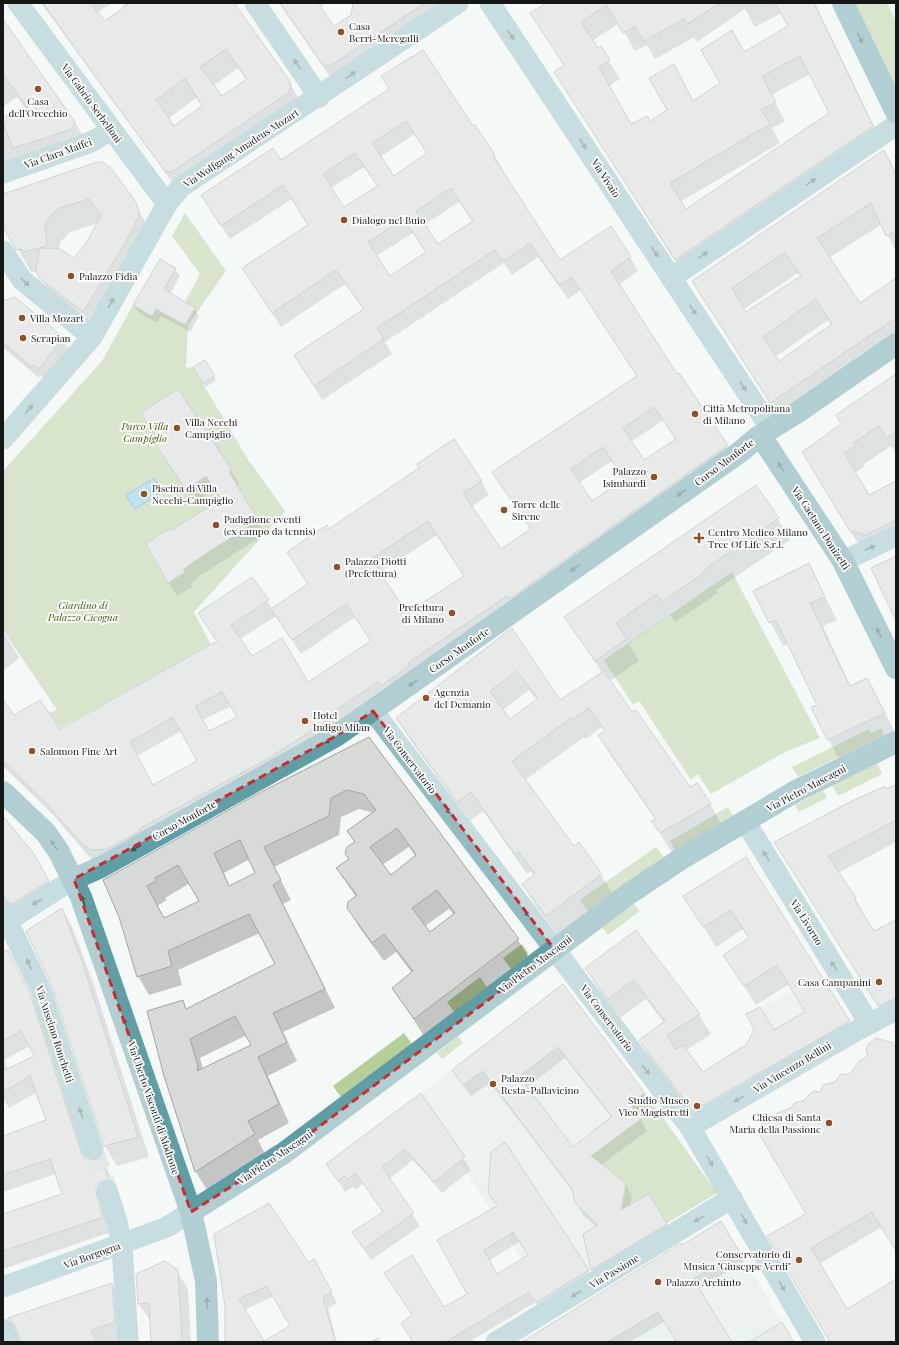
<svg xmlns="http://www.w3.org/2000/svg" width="899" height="1345" viewBox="0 0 899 1345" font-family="'Playfair Display',serif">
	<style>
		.built { fill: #dfece9 }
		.green { fill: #b6ce98 }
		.water { fill: #7acbf2; stroke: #5c95b0 }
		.shadow { fill: #0003; fill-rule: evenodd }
		.building { fill: #d7dad7; stroke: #a3a6a3; fill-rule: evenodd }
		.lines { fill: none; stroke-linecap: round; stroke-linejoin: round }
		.street-tunnel { stroke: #d3d6d5; stroke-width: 21; stroke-dasharray: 21 10; stroke-linecap: butt }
		.street { stroke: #93bcc0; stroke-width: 21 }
		.secondary { stroke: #5f9ea4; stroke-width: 22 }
		.oneway { fill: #546a6b }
		.oneway2 { fill: #365456 }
		.marked { fill: none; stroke: #d62828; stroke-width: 3; stroke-dasharray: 8 5; stroke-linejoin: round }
		.poi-dot { fill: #945025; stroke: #fff; stroke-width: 1.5 }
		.labels { text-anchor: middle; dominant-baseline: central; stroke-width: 3.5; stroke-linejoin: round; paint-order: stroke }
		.poi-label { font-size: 10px; fill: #151716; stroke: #fff; text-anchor: start }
		.street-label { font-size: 10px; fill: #151716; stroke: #fff }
		.park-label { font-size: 10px; font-style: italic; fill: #3b5306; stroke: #fff }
	</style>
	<rect width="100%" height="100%" fill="#f4f8f7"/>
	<g class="built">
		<polygon points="563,984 717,1193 667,1223 668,1225 629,1249 588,1273 587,1271 580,1275 527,1267 460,1162 465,1157 421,1093"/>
		<polygon points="793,991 850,1021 790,1056 778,1037 756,1032 746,1014"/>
		<polygon points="721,1221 794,1342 521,1342 614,1286"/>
	</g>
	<g class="green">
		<polygon points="854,3 887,3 896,21 896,87"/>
		<polygon points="185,213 226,271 188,325 186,368 193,367 247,458 285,511 194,612 211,645 60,728 49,713 57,710 3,630 3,471 102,361 133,305 156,309 185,325 195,308 185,302 200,274 172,236"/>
		<polygon points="732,572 820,738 785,752 711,794 698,774 691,780 639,701 633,705 604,660"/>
		<polygon points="881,728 884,735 798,777 792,767 869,729 871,733"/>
		<polygon points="877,763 882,774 838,796 832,785"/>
		<polygon points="823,790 827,798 799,812 795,805"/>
		<polygon points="728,807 733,816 675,850 670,841"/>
		<polygon points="656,847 664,857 588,911 580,900"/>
		<polygon points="634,904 640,911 608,935 602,927"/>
		<polygon points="522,944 528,953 527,957 511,969 503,958"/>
		<polygon points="480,977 487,987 454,1012 447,1002"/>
		<polygon points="404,1033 412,1044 341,1097 333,1086"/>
		<polygon points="458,1036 463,1043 442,1059 437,1053"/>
		<polygon points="645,1093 717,1193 667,1223 649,1194 621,1210 619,1205 623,1200 626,1183 590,1156 641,1119 630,1104"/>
	</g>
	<polygon class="water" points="154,478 162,492 135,509 126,495"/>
	<g class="shadow">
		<path d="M41,3H112L97,13L105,22L126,7L123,3H233L288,81L300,101L178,190ZM238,68L246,80L222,97L213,86ZM197,97L203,107L174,127L168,119Z"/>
		<polygon points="279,3 326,3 319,8 334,28 352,15 353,3 457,3 333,81"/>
		<path d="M549,3H815L883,145L686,278L555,73L565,66ZM745,9L755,27L782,13L789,27L745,53L722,84L694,102L684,84L669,110L649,122L631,126L609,86L620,79L600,47L598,49L592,41L619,23L635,51L647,45L655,59L694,37L697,42ZM810,74L831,113L685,210L680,202L780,143L772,128L785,121L771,95Z"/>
		<polygon points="3,23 73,119 86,141 3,179 3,118 26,109 17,97 3,107"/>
		<path d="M389,89L473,128L494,155L503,170H501L560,261L630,257L638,271L619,285L677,375L679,374L735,460L417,681L92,860L54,816L3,766V714L60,730L217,642L199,613L251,578L273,609L309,585L288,552L329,531L481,481L489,495L471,507L501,551L531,530L494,473L637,376L581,290L568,299L538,257L512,275L504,263L385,342L392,354L322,400L295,356L364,310L345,284L281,327L252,283L309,226L292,199L230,239L211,210ZM415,134L428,154L394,177L380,157ZM364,167L378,187L344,209L331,188ZM459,202L473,222L437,245L424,225ZM413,233L426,253L390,277L376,256ZM663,420L676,440L644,461L631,442ZM612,461L624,480L592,502L579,483ZM437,535L464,576L407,614L379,573ZM276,616L301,654L355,617L371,642L308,684L252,657L240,639ZM232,706L238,717L209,732L202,720ZM181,731L198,761L153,787L137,756Z"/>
		<path d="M884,151L896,172V251L882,224L829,258L860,304L896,280V347L783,424L693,281ZM798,273L801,277L746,313L744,309ZM828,320L832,325L778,362L775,357Z"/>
		<path d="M101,163L137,207L150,230L96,334L54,301L39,274L35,272H31L3,223V196ZM98,223L89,240L74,260L58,250L61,241L70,232Z"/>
		<polygon points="175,269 180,276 170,294 195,309 199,316 190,332 161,316 157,323 139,313 134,305"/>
		<polygon points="3,302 62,338 69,349 47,381 41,376 39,378 5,349 3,350"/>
		<polygon points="204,361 216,380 206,387 194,368"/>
		<polygon points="896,376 896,452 891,446 864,464 865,466 855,473 868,496 896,482 896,547 863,552 815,472 842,425"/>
		<polygon points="142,414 231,471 239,484 236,486 265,534 201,575 191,584 192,587 177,596 147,544 172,532 222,500 215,489 194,503 165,459 160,443"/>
		<path d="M778,519L790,540L716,590L718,593L675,622L670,615L629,644L639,661L610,681L631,714L689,789L710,804L721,824L672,853L653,822L656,820L611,756L599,736L605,732L601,727L586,739L584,737L525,780L574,847L578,844L601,875L613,895L558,936L535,905L523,885L534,876L531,871L527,874L483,811L470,821L409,738L397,718L511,629L560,701L602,673L566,617ZM529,690L537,700L510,720L503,710Z"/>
		<polygon points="808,564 837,620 823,626 851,687 867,679 896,734 841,763 812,708 819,705 788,643 783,646 754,591"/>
		<polygon points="3,631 19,658 3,671"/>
		<path d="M369,738L518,940L529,958L425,1038L394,988L412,973L396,952L384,961L359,927L348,907L356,897L337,869L349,860L346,854L355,843L349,831L374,813L359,809L341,817L339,835L274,867L291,900L283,904L335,1008L283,1032L297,1061L268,1076L289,1123L258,1140L265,1154L207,1190L196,1172L165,1076L182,1001L187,1010L276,965L260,933L178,970L182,985L149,995L138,976L120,917L104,880ZM409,847L416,857L390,876L382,865ZM250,859L256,873L230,887L224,873ZM190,883L200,902L164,919L157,906L167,900L165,898ZM449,909L454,915L430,933L425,926ZM247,1035L253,1045L203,1069L200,1058Z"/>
		<polygon points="896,786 896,842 838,873 855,898 874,932 896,921 896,1019 889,1023 775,843"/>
		<polygon points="3,822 33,855 58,899 3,922"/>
		<polygon points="745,859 860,1041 705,1131 651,1060 640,1040 664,1023 646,999 620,1018 598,988 586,968 636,931 699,1015 711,1034 685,1051 702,1073 806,1012 789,984 756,1005 725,955 750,939 743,929 716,947 685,897"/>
		<polygon points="62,909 73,929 93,982 149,1157 117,1166 105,1146 53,986"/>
		<path d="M8,951L38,1010L87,1161L90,1163L101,1160L110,1174L116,1193L111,1232L3,1269V1215L63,1194L56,1174L3,1192V1137L48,1120L37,1092L9,1108L3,1099V954ZM30,1046L35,1056L8,1070L4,1060Z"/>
		<path d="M563,985L644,1094L651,1106L638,1115L647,1131L601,1165L625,1183L632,1196L630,1206L649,1195L673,1235L599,1281L592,1269L584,1234L596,1227L583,1215L576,1203L574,1193L490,1083L471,1096L453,1071ZM565,1058L612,1118L573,1149L526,1088Z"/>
		<polygon points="896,1051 896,1250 882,1227 819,1264 847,1311 896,1280 896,1342 831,1342 778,1252 808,1214 774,1121 836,1082"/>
		<polygon points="421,1094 471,1170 442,1193 413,1160 389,1179 420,1226 371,1260 360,1244 383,1212 363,1184 355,1190 353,1187 345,1192 335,1176"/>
		<path d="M498,1206L588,1270L594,1281L542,1312L536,1302L469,1342H414L413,1316L385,1274L443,1309L468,1294ZM520,1241L529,1255L497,1275L489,1261Z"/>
		<polygon points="720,1222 744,1262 698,1289 731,1342 678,1342 665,1321 630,1342 522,1342"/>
		<polygon points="215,1235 309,1264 320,1271 337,1303 328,1308 337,1342 264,1342 291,1326 274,1296 244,1310 263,1342 226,1342 226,1307"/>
		<polygon points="177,1271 188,1289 191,1342 152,1342 151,1322 139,1304"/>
		<polygon points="112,1284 122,1302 118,1342 22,1342 9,1319"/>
		<polygon points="378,1337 381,1342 370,1342"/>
	</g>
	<g class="building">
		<path d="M43,3H90L105,21L130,3H234L289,80L291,87L288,93L172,172L165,171L100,83ZM226,49L247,79L222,96L200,67ZM185,78L202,106L174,126L156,100Z"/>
		<polygon points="280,3 318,3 334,26 351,15 353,3 425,3 330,66 323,65"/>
		<path d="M547,3H720L686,25L684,19L644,41L635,27L623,33L607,5L581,22L598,48L601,46L610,60L599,67L631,124L647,116L650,121L667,110L649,78L674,64L693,101L720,83L701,50L732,30L744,52L788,26L775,3H814L873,126L675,260L554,72L564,65L530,13ZM800,56L829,113L686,209L670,183L770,124L761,110L776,102L762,76Z"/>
		<polygon points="3,19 75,122 72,129 13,148 3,123 3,117 28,108 3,75"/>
		<path d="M423,50L473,126L475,125L495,155L493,156L560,260L611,226L631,257L611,271L677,374L679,373L728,445L509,599L507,596L408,663L409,666L381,686L378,682L327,716L328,719L310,732L267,759L139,829L140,831L107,849L92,850L83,845L45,802L3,761V699L14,715L40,700L60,729L217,641L198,613L252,577L269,600L231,625L252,656L282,638L308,682L371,641L346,604L292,640L271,609L308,584L287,552L327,525L329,529L419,468L417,464L454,439L482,481L463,493L501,549L531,529L492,472L637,376L572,277L559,285L530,243L503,261L495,250L377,328L384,339L314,386L294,355L364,309L336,270L272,313L242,268L308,225L283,185L221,226L201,195L273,148L281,160L389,89L381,76ZM406,121L427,153L394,176L372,143ZM355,153L378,186L344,207L323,174ZM451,188L473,221L438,244L416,211ZM404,219L426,252L390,276L368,242ZM654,407L676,439L644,460L623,428ZM603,447L624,479L592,501L571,469ZM428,521L464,576L407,613L371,559ZM222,692L237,717L209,731L195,706ZM173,717L197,761L153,785L130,742Z"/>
		<path d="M884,150L896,175V231L886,236L871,203L817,238L860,303L896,278V318L770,403L692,281ZM785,252L801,276L746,312L732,288ZM816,299L832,324L779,361L763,337Z"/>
		<polygon points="97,162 104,163 111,168 136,202 139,212 138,218 124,245 83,312 39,278 36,270 40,248 60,249 74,258 88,240 101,215 89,199 57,209 48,218 45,225 47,246 25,252 21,249 16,250 3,227 3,194"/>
		<polygon points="160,259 176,268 164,289 195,308 185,325 156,309 152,316 133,305"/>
		<polygon points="15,297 63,337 39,369 33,365 31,367 3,342 3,301"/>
		<polygon points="205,360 215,376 203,384 193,367"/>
		<polygon points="896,374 896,431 887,438 879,426 853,443 855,446 844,453 869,495 896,481 896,520 866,535 850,531 802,452 841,424 836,415"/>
		<polygon points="178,389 232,470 229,472 258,520 193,562 183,570 185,572 168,583 146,544 162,533 171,529 172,530 221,499 206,476 186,490 156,445 160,442 141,413"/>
		<polygon points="756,485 779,518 705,569 706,571 662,602 657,594 616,623 627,639 595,661 564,617"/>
		<polygon points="896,556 896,621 871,568"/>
		<polygon points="809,563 825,597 810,603 843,673 850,686 867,678 885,713 827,740 811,707 817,705 776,620 769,623 753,591"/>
		<path d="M512,628L560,700L604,671L632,712L636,710L690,787L697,783L711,804L660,833L651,821L656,819L598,735L605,731L589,708L573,719L572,717L512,761L574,846L579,842L602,874L546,916L522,884L535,874L519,852L515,854L471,792L457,802L396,718ZM517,671L538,698L510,719L490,691Z"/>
		<path d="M369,737L519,939L414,1019L392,988L413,971L384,934L372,943L347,908L348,902L357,895L336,868L349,859L345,854L347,847L355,842L347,831L376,810L364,794L347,790L331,798L329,816L264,847L281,880L273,885L325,989L273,1013L287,1042L258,1057L279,1104L248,1121L255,1134L195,1172L164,1076L147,1011L183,1000L186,1009L275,964L249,914L168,951L172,966L137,977L119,917L103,880L259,793ZM397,828L416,855L391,875L370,847ZM240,840L255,873L229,886L214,853ZM178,865L199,901L164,918L147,886L156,881L155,878ZM437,890L455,913L430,932L412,908ZM235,1016L251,1045L197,1071L198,1066L190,1039Z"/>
		<polygon points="896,785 896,820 828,856 856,898 854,899 874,931 896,920 896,998 878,1006 774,842 850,802 885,786 886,789"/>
		<polygon points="3,816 34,854 49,881 12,904 6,901 3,894"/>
		<polygon points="746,857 850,1021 693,1111 639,1040 665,1021 634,980 608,999 585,968 636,930 700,1014 667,1035 675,1049 683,1045 703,1072 747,1044 754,1029 746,1014 760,1007 774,1030 805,1012 777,965 744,986 723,955 749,938 731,910 703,927 683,896"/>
		<polygon points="62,908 82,961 138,1137 104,1146 52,986 26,931"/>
		<polygon points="8,950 30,994 82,1154 85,1159 90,1162 96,1161 102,1158 108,1178 98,1182 95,1188 103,1217 3,1251 3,1214 62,1194 50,1159 3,1175 3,1136 46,1120 30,1076 3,1092 3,1071 34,1056 21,1031 3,1041 3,952"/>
		<path d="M563,984L645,1093L630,1104L641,1119L591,1156L626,1183L621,1210L649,1194L667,1224L591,1270L583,1234L598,1225L575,1203L572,1189L483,1071L463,1085L452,1070ZM558,1047L612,1117L573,1147L519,1076Z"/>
		<polygon points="876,1038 893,1043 896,1049 896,1251 872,1212 811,1248 847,1309 896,1279 896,1342 830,1342 767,1236 806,1214 757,1130 761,1128 763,1121 774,1120 777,1113 791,1108 794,1103 803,1101 813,1091 820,1092 823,1085 835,1082 840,1075 850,1074 859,1061 868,1056 866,1050 868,1044"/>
		<polygon points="421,1093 465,1157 434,1182 405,1149 382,1167 414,1213 364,1249 352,1232 383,1212 356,1173 347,1179 345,1176 338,1181 326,1164"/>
		<path d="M505,1142L589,1270L535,1303L529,1292L446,1342H413L401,1323L412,1315L384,1273L412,1255L444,1307L467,1294L437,1240L497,1206L488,1193L491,1152ZM513,1232L528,1255L497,1274L484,1250Z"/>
		<path d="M269,1203L309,1263L314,1259L332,1292L323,1297L335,1342H225V1307L214,1234ZM267,1286L290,1326L264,1341L239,1299Z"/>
		<polygon points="721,1221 739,1251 693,1279 732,1342 677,1342 658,1312 607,1342 522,1342 681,1243 682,1245"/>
		<polygon points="165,1261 178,1270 182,1342 151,1342 149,1303 138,1304 136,1274"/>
		<polygon points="112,1283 115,1322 91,1330 96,1342 21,1342 14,1324 8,1318"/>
		<polygon points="782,1322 794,1342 749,1342"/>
	</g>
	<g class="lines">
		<polyline class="street-tunnel" points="93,1150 107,1190"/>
		<g class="street">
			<polyline points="18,3 167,204"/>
			<polyline points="255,3 319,97"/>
			<polyline points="490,3 771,429"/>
			<polyline points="3,173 91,142 112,130"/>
			<polyline points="3,251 22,280 92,337"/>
			<polyline points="671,278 896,125"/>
			<polyline points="3,439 92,337 167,204 181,187 458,3"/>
			<polyline points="843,561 896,536"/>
			<polyline points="373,711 690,1127 815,1342"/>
			<polyline points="745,821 869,1023"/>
			<polyline points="3,912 41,990 93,1150"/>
			<polyline points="3,924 74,879"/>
			<polyline points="690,1127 835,1042 896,1010"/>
			<polyline points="107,1190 117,1222 122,1245 128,1342"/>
			<polyline points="3,1287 167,1227 191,1212"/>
			<polyline points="3,1329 9,1342"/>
			<polyline points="496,1342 732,1198"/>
		</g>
		<g class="secondary">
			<polyline points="843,3 896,112"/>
			<polyline points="758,437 768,447 843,561 896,668"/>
			<polyline points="3,792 46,833 59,852 81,897 191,1212 206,1281 208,1342"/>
			<polyline points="74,879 101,867 336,736 740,452 758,437 798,412 896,344"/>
			<polyline points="191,1212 284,1153 630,893 681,859 796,791 896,742"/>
		</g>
	</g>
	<defs><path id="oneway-solid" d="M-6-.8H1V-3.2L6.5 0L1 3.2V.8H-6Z"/></defs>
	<g class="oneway">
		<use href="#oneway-solid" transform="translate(511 35) rotate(56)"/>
		<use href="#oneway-solid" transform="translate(297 64) rotate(-124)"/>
		<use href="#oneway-solid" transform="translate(351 75) rotate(-34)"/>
		<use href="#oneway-solid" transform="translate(583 144) rotate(57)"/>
		<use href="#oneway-solid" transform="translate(811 182) rotate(-34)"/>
		<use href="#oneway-solid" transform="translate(655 252) rotate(57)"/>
		<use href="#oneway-solid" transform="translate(703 255) rotate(-34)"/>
		<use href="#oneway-solid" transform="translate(25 282) rotate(43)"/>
		<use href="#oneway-solid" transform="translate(111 303) rotate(-60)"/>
		<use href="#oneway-solid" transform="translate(693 310) rotate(57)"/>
		<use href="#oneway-solid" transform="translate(743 386) rotate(56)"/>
		<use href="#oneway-solid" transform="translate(29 409) rotate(-49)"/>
		<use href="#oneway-solid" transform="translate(870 548) rotate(-25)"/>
		<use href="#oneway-solid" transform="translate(447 809) rotate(53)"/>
		<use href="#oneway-solid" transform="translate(766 856) rotate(-122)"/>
		<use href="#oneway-solid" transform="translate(37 902) rotate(148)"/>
		<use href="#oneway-solid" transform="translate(526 912) rotate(53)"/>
		<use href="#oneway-solid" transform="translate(29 964) rotate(-115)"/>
		<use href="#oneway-solid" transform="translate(834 966) rotate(-122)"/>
		<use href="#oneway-solid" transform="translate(646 1070) rotate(53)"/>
		<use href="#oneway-solid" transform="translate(739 1099) rotate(149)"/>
		<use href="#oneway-solid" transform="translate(81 1113) rotate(-108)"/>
		<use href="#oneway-solid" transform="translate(710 1161) rotate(60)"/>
		<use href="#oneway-solid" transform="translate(699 1219) rotate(149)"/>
		<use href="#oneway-solid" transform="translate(744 1219) rotate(61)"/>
		<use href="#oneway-solid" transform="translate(782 1286) rotate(60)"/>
		<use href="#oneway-solid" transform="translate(576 1294) rotate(149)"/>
	</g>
	<g class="oneway2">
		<use href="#oneway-solid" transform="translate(860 38) rotate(64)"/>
		<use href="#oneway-solid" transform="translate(781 467) rotate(-124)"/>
		<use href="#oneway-solid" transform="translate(681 493) rotate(145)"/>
		<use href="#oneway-solid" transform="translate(575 568) rotate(145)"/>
		<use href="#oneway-solid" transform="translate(879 633) rotate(-116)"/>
		<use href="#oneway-solid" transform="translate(413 683) rotate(145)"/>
		<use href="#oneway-solid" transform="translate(329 740) rotate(151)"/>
		<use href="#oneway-solid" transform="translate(54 845) rotate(-124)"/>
		<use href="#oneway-solid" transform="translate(136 848) rotate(151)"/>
		<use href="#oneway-solid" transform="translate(83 901) rotate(-110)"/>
		<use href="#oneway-solid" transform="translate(125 1024) rotate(-109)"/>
		<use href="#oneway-solid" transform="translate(207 1303) rotate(-92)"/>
	</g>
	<path d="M0 0H899V1345H0ZM373,711L555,950L284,1153L191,1212L74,879L336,736Z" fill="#f4f8f7" fill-opacity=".55" fill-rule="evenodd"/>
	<path class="marked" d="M373,711L555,950L284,1153L191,1212L74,879L336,736Z"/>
	<g class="poi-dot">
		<circle cx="341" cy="32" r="4"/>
		<circle cx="38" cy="89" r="4"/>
		<circle cx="344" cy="220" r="4"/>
		<circle cx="71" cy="276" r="4"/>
		<circle cx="22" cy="318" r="4"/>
		<circle cx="23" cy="338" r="4"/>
		<circle cx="695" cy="414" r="4"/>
		<circle cx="177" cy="428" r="4"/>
		<circle cx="654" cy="477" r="4"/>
		<circle cx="144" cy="494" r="4"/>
		<circle cx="504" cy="510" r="4"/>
		<circle cx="216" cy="525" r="4"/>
		<path d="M697 532h4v4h4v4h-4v4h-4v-4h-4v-4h4z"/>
		<circle cx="337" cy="567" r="4"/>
		<circle cx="452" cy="613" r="4"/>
		<circle cx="426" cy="698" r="4"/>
		<circle cx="305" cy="721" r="4"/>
		<circle cx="32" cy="751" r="4"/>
		<circle cx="879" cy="982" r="4"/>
		<circle cx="493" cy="1084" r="4"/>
		<circle cx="697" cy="1106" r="4"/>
		<circle cx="829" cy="1123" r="4"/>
		<circle cx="799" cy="1260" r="4"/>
		<circle cx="658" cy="1282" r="4"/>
	</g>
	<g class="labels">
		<g class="poi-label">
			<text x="349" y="26">Casa<tspan x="349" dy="12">Berri-Meregalli</tspan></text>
			<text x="38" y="101" text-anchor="middle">Casa<tspan x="38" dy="12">dell'Orecchio</tspan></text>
			<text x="352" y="220">Dialogo nel Buio</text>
			<text x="79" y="276">Palazzo Fidia</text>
			<text x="30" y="318">Villa Mozart</text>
			<text x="31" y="338">Serapian</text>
			<text x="703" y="408">Città Metropolitana<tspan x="703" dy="12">di Milano</tspan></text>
			<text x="185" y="422">Villa Necchi<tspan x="185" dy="12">Campiglio</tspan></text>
			<text x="646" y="471" text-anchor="end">Palazzo<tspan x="646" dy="12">Isimbardi</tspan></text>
			<text x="152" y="488">Piscina di Villa<tspan x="152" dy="12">Necchi-Campiglio</tspan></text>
			<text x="512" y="504">Torre delle<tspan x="512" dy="12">Sirene</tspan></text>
			<text x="224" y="519">Padiglione eventi<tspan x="224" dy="12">(ex campo da tennis)</tspan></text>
			<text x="708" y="532">Centro Medico Milano<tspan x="708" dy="12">Tree Of Life S.r.l.</tspan></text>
			<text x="345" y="561">Palazzo Diotti<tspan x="345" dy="12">(Prefettura)</tspan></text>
			<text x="444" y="607" text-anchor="end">Prefettura<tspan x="444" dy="12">di Milano</tspan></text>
			<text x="434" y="692">Agenzia<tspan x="434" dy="12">del Demanio</tspan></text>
			<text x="313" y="715">Hotel<tspan x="313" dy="12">Indigo Milan</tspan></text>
			<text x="40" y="751">Salomon Fine Art</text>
			<text x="871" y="982" text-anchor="end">Casa Campanini</text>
			<text x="501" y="1078">Palazzo<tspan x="501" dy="12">Resta-Pallavicino</tspan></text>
			<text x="689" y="1100" text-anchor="end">Studio Museo<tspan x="689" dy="12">Vico Magistretti</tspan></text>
			<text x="821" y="1117" text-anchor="end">Chiesa di Santa<tspan x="821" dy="12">Maria della Passione</tspan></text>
			<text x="791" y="1254" text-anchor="end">Conservatorio di<tspan x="791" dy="12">Musica "Giuseppe Verdi"</tspan></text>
			<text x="666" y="1282">Palazzo Archinto</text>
		</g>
		<g class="street-label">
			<text transform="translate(92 103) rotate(54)">Via Gabrio Serbelloni</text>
			<text transform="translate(241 148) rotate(-33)">Via Wolfgang Amadeus Mozart</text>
			<text transform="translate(58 153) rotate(-20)">Via Clara Maffei</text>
			<text transform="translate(606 178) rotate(57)">Via Vivaio</text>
			<text transform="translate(724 462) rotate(-37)">Corso Monforte</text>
			<text transform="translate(821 528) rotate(57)">Via Gaetano Donizetti</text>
			<text transform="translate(459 650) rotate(-35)">Corso Monforte</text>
			<text transform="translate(410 760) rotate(53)">Via Conservatorio</text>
			<text transform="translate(806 788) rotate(-28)">Via Pietro Mascagni</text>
			<text transform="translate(184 820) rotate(-29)">Corso Monforte</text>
			<text transform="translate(807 922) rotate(58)">Via Livorno</text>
			<text transform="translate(535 964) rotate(-37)">Via Pietro Mascagni</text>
			<text transform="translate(607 1018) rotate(53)">Via Conservatorio</text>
			<text transform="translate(55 1034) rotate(72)">Via Anselmo Ronchetti</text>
			<text transform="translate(792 1067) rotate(-31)">Via Vincenzo Bellini</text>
			<text transform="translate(154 1108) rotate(71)">Via Uberto Visconti di Modrone</text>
			<text transform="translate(275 1157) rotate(-34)">Via Pietro Mascagni</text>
			<text transform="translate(92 1255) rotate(-20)">Via Borgogna</text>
			<text transform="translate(614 1271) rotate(-31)">Via Passione</text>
		</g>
		<g class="park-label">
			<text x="145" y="426">Parco Villa<tspan x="145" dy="12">Campiglio</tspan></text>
			<text x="83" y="605">Giardino di<tspan x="83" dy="12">Palazzo Cicogna</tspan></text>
		</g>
	</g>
	<rect width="899" height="1345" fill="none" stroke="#151716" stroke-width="8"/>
</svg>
